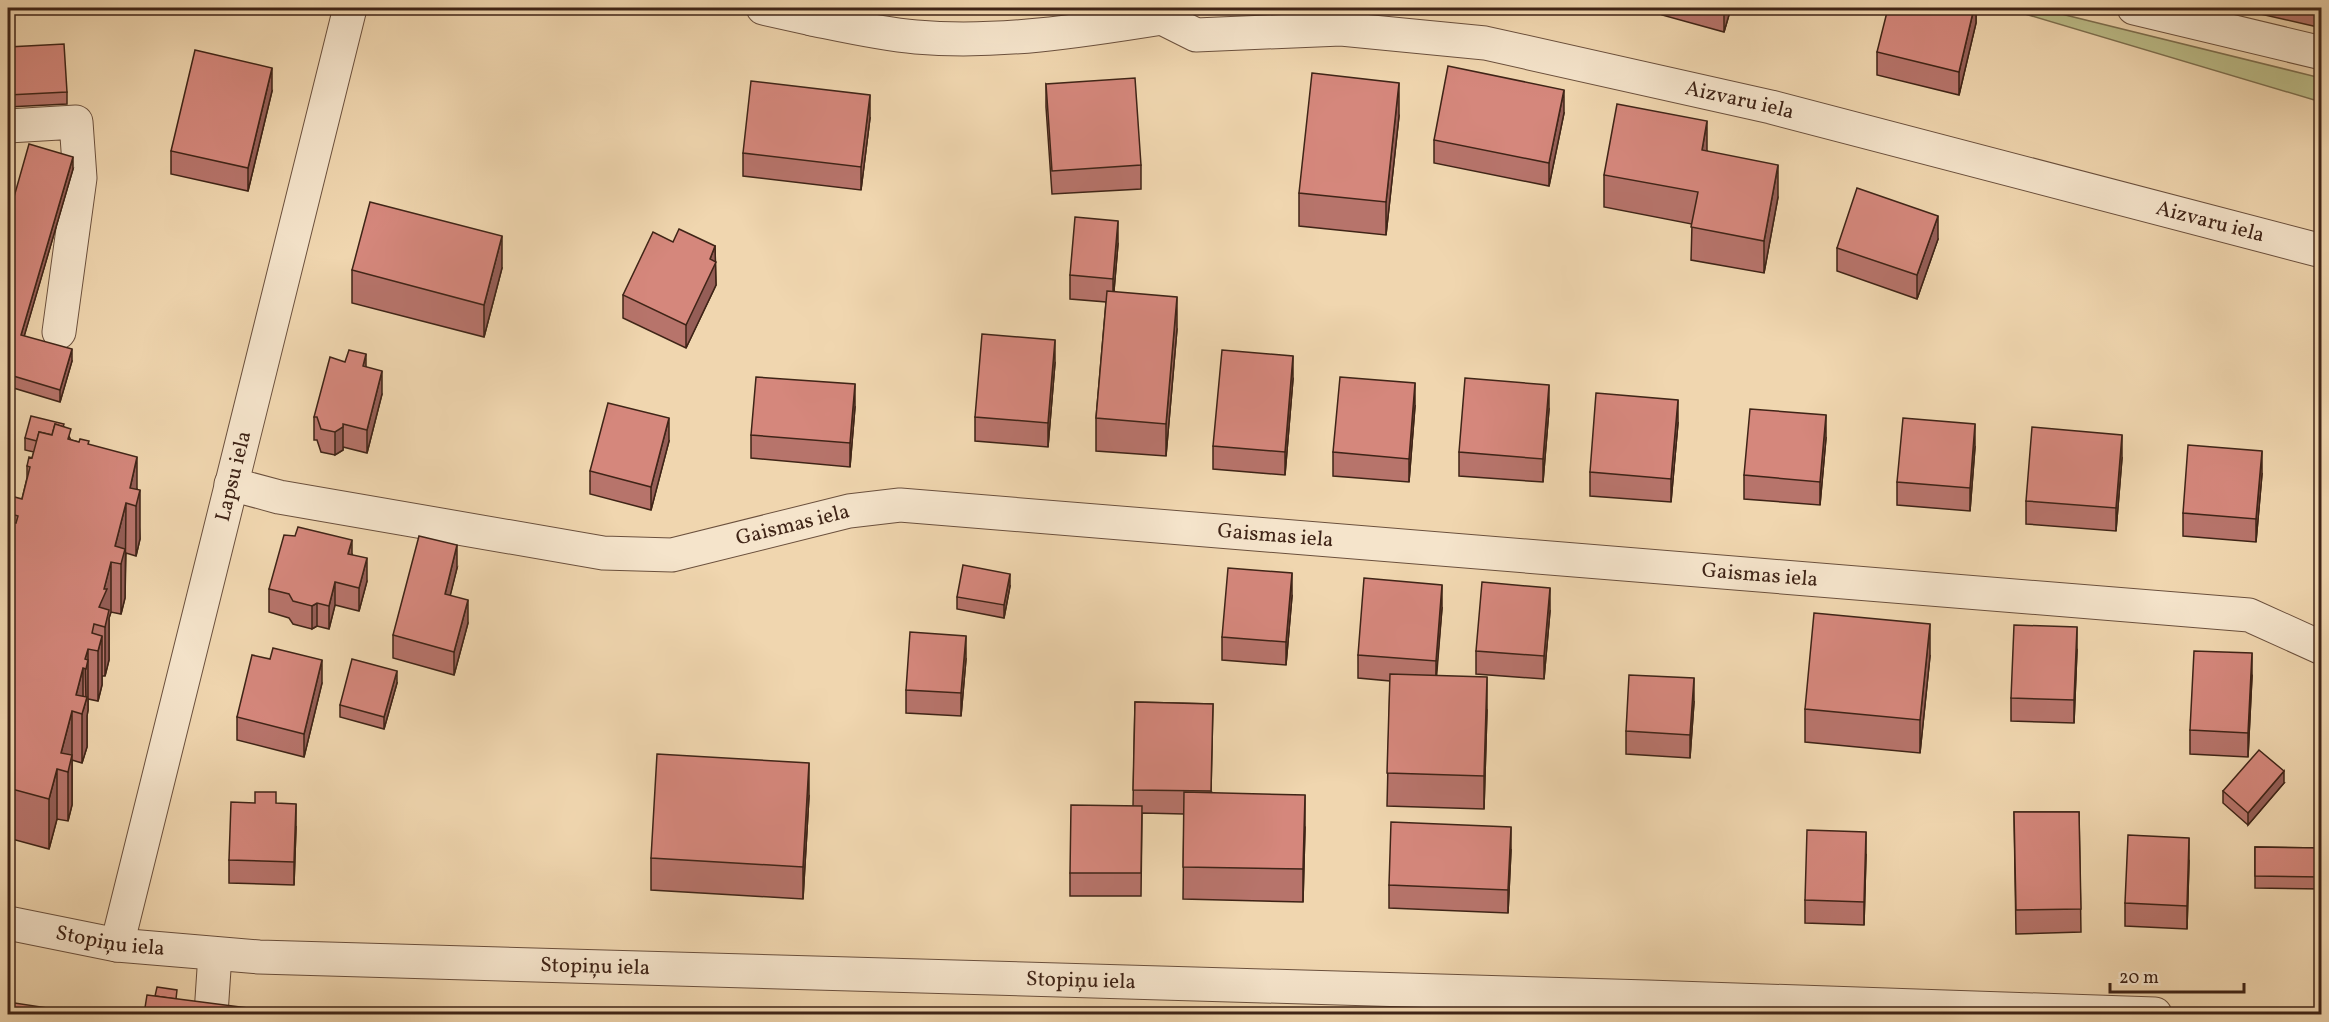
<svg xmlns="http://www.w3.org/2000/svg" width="2329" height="1022" viewBox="0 0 2329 1022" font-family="Vollkorn,serif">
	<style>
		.green { fill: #bcbd89; stroke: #7e7050; stroke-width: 1.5 }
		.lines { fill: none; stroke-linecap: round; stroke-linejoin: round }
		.minor-casing { stroke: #6b503d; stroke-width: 35 }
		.minor { stroke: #f5e4cb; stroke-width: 33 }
		.wall { fill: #b7746b; stroke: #3f2417; stroke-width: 1.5 }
		.shaded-wall { fill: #955e57; stroke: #3f2417; stroke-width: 1.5 }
		.building { fill: #d5877c; stroke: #3f2417; stroke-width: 1.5 }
		.labels { text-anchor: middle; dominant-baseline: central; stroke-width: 4.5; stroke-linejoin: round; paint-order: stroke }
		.street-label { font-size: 21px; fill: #3f2417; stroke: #f5e4cb }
	</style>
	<rect width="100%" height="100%" fill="#f0d6af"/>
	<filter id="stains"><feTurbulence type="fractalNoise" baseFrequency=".00333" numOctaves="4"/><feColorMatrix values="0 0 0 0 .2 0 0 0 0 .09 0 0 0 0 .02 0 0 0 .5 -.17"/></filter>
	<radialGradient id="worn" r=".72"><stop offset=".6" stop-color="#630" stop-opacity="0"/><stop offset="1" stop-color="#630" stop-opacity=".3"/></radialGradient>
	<polygon class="green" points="2005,8 2037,8 2321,78 2321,102"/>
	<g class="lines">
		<defs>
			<g id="minor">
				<polyline points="763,8 812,19 815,8"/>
				<path id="s1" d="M1157,8L1162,18L1196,35L1341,29L1485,43L1771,107L2322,251"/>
				<polyline points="2134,8 2322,53"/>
				<path d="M812,19C846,26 881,34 916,37C998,44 1081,31 1162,18"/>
				<polyline points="8,126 76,122 80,178 59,332"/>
				<path id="s2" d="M231,484L279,497L603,553L672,555L849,511L900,505L2249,615L2322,648"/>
				<path id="s3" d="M8,923L117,945L259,957L1648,997L2155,1014"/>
				<path id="s4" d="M117,945L350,8"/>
				<polyline points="211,1014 215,954"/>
			</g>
		</defs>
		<use href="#minor" class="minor-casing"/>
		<use href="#minor" class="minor"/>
	</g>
	<g class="wall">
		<polygon points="1662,8 1731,8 1724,32 1662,15"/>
		<polygon points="1976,8 1976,23 1959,95 1877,75 1877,52"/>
		<polygon points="2234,8 2322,8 2322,28"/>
		<polygon points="8,47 67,92 67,104 8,107"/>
		<polygon points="1046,84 1141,165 1141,189 1052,194 1046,107"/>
		<polygon points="272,91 248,191 171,174 171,151"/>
		<polygon points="1564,113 1549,186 1434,163 1434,140"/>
		<polygon points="1399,116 1386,235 1299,226 1299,193"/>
		<polygon points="870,118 861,190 743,176 743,153"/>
		<polygon points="1707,151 1778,197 1764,273 1691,260 1692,224 1604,207 1604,175"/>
		<polygon points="73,169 24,336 72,361 60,402 10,387 8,395 8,218"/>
		<polygon points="1938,239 1917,299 1837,271 1837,248"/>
		<polygon points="673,242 715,246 716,285 686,348 623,318 623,295"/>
		<polygon points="1118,244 1114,291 1177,329 1166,456 1096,451 1096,418 1106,302 1070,299 1070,275"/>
		<polygon points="502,268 484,337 352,303 352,270"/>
		<polygon points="1055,363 1048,447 975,441 975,417"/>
		<polygon points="366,367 382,394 367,453 343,447 343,450 335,455 321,452 317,440 314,440 314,417"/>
		<polygon points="1293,379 1285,475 1213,469 1213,446"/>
		<polygon points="1415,406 1409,482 1333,476 1333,452"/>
		<polygon points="855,407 850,467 751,458 751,435"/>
		<polygon points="1549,409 1543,482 1459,476 1459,452"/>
		<polygon points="1678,423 1671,502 1590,496 1590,472"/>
		<polygon points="64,427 71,440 89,445 137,489 140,539 136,556 126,553 125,598 121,614 111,612 109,618 109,660 105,676 102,676 102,685 98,701 88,699 88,710 87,716 87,747 82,763 72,760 72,805 68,821 57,819 49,849 8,838 8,511 22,499 27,478 27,466 32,458 34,452 25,450 25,438"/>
		<polygon points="1826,438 1820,505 1744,499 1744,475"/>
		<polygon points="669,441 651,510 590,494 590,471"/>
		<polygon points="1975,447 1970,511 1897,505 1897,482"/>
		<polygon points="2122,458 2116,531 2026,524 2026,501"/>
		<polygon points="2262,474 2256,542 2183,536 2183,513"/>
		<polygon points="352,554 367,581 359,611 335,605 329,629 317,626 312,629 293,624 289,618 269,612 269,589"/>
		<polygon points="457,568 450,595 468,623 454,675 393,658 393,635"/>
		<polygon points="1010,586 1004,618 957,609 957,597"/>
		<polygon points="1292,596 1286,665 1222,660 1222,637"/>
		<polygon points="1442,608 1436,676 1487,710 1484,809 1387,806 1390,681 1358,678 1358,655"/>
		<polygon points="1550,611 1544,679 1476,674 1476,651"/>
		<polygon points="2077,650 2074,723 2011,721 2011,698"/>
		<polygon points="1930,656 1920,753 1805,742 1805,709"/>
		<polygon points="270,659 322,683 304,757 237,740 237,717"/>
		<polygon points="966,659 961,716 906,713 906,690"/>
		<polygon points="2252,676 2248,757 2190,754 2190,730"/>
		<polygon points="397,683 384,729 340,717 340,705"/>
		<polygon points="1135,702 1213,704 1211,792 1305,827 1303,902 1183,899 1184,814 1142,813 1141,896 1070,896 1070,873 1133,806"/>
		<polygon points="1694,702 1690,758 1626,754 1626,731"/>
		<polygon points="2284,783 2248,825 2223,803 2223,791"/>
		<polygon points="809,796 803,899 651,890 651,858"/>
		<polygon points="2014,812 2079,812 2081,932 2016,934"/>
		<polygon points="296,827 294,885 229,883 229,860"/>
		<polygon points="2255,847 2322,848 2322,889 2255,888"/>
		<polygon points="1511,850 1508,913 1389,908 1389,885"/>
		<polygon points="1866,855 1864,925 1805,923 1805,900"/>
		<polygon points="2189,861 2187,929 2125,926 2125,903"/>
	</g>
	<g class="shaded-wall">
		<polygon points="1974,8 1976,8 1976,23 1959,95 1959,72"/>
		<polygon points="1724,9 1724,8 1731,8 1724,32"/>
		<polygon points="272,68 272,91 248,191 248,168"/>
		<polygon points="1399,83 1399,116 1386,235 1386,202"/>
		<polygon points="1564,90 1564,113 1549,186 1549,163"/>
		<polygon points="870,95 870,118 861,190 861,167"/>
		<polygon points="1707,121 1707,154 1702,150"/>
		<polygon points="73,157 73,169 21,347 21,335"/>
		<polygon points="1778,165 1778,197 1764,273 1764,241"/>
		<polygon points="1938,216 1938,239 1917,299 1917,275"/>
		<polygon points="1118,221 1118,244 1113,302 1113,279"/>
		<polygon points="502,236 502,268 484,337 484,305"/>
		<polygon points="715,246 716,285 686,348 686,325 710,259"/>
		<polygon points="1177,297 1177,329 1166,456 1166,424"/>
		<polygon points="1055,340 1055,363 1048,447 1048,423"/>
		<polygon points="72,349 72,361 60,402 60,390"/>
		<polygon points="366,354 366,377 363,366"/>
		<polygon points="1293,356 1293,379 1285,475 1285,452"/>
		<polygon points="382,371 382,394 367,453 367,430"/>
		<polygon points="10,375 10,387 8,395 8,383"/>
		<polygon points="1415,383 1415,406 1409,482 1409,459"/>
		<polygon points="855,384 855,407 850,467 850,443"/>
		<polygon points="1549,385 1549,409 1543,482 1543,459"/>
		<polygon points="1678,400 1678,423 1671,502 1671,479"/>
		<polygon points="1826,415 1826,438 1820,505 1820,482"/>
		<polygon points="669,418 669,441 651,510 651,487"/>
		<polygon points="343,424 343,450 335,455 335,432"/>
		<polygon points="1975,424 1975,447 1970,511 1970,488"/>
		<polygon points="2122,435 2122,458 2116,531 2116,508"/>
		<polygon points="2262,451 2262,474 2256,542 2256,519"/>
		<polygon points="137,457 137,500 140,490 140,539 136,556 136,506 130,488"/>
		<polygon points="126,503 125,598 121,614 121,564 115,546"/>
		<polygon points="352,540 352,563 348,554"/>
		<polygon points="457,545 457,568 445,617 445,594"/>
		<polygon points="367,558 367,581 359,611 359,588"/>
		<polygon points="111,562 111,612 109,618 109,660 105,676 105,627 99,607"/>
		<polygon points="1292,573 1292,596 1286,665 1286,642"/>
		<polygon points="1010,574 1010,586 1004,618 1004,605"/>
		<polygon points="335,582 335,605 329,629 329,606"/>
		<polygon points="1442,585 1442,608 1436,684 1436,661"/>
		<polygon points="1550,588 1550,611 1544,679 1544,656"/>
		<polygon points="468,600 468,623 454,675 454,652"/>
		<polygon points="317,603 317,626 312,629 312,606"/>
		<polygon points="1930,624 1930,656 1920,753 1920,720"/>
		<polygon points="2077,627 2077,650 2074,723 2074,700"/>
		<polygon points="102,636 102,685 98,701 98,651"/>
		<polygon points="966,636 966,659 961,716 961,693"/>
		<polygon points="88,649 88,710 87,716 87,747 82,763 82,714 76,695 83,668 83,711 86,700 85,659"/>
		<polygon points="2252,653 2252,676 2248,757 2248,733"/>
		<polygon points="322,660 322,683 304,757 304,734"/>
		<polygon points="397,671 397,683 384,729 384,717"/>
		<polygon points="1487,677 1487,710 1484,809 1484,776"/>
		<polygon points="1694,678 1694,702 1690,758 1690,735"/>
		<polygon points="72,711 72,805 68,821 68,772 61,753"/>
		<polygon points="809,763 809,796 803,899 803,867"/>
		<polygon points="57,769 57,819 49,849 49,799"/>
		<polygon points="2284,771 2284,783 2248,825 2248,813"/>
		<polygon points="1305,795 1305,827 1303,902 1303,869"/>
		<polygon points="296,804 296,827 294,885 294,862"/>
		<polygon points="1511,827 1511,850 1508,913 1508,890"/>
		<polygon points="1866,832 1866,855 1864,925 1864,902"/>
		<polygon points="2189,838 2189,861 2187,929 2187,906"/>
	</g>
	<g class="building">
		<polygon points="1888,8 1974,8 1959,72 1877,52"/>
		<polygon points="64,44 67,92 8,95 8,47"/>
		<polygon points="195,50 272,68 248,168 171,151"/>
		<polygon points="1448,66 1564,90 1549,163 1434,140"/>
		<polygon points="1312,73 1399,83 1386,202 1299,193"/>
		<polygon points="1135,78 1141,165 1052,171 1046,84"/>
		<polygon points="751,81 870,95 861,167 743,153"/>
		<polygon points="1617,104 1707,121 1702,150 1778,165 1764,241 1691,227 1698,192 1604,175"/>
		<polygon points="29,144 73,157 21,335 72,349 60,390 10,375 8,383 8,218"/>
		<polygon points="1857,188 1938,216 1917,275 1837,248"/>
		<polygon points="370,202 502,236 484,305 352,270"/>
		<polygon points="1075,217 1118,221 1113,279 1070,275"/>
		<polygon points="679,229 715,246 710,259 716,262 686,325 623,295 653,232 673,242"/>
		<polygon points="1107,291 1177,297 1166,424 1096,418"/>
		<polygon points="982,334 1055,340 1048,423 975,417"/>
		<polygon points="349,350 366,354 363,366 382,371 367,430 343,424 343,427 335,432 321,429 317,417 314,417 330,357 345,362"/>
		<polygon points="1222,350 1293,356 1285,452 1213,446"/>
		<polygon points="756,377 855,384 850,443 751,435"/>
		<polygon points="1340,377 1415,383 1409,459 1333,452"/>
		<polygon points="1465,378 1549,385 1543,459 1459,452"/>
		<polygon points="1596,393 1678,400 1671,479 1590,472"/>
		<polygon points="608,403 669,418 651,487 590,471"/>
		<polygon points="1750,409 1826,415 1820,482 1744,475"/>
		<polygon points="31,416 64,424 63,427 55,424 52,435 39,432 37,441 25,438"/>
		<polygon points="1903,418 1975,424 1970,488 1897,482"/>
		<polygon points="55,424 71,429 68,439 79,442 80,439 89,441 88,444 137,457 130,488 140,490 136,506 126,503 115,546 125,549 121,564 111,562 104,589 107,589 99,607 109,610 105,627 94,624 92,633 102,636 98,651 88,649 85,659 88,660 86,669 83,668 76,695 87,697 82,714 72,711 61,753 72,755 68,772 57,769 49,799 8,788 8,521 16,523 18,516 8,513 8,511 11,496 22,499 30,467 27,466 29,457 32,458 39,432 52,435"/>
		<polygon points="2032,427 2122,435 2116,508 2026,501"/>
		<polygon points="2188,445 2262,451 2256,519 2183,513"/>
		<polygon points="298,527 352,540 348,554 367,558 359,588 335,582 329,606 317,603 312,606 293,601 289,594 269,589 284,535 295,536"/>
		<polygon points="419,536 457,545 445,594 468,600 454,652 393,635"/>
		<polygon points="963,565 1010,574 1004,605 957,597"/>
		<polygon points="1228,568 1292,573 1286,642 1222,637"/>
		<polygon points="1364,578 1442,585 1436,661 1358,655"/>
		<polygon points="1482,582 1550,588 1544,656 1476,651"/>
		<polygon points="1814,613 1930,624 1920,720 1805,709"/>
		<polygon points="2014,625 2077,627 2074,700 2011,698"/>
		<polygon points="910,632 966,636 961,693 906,690"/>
		<polygon points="273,648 322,660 304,734 237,717 252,655 270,659"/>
		<polygon points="2194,651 2252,653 2248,733 2190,730"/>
		<polygon points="352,659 397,671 384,717 340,705"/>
		<polygon points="1390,674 1487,677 1484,776 1387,773"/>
		<polygon points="1629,675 1694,678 1690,735 1626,731"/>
		<polygon points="1135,702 1213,704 1211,791 1133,790"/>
		<polygon points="2259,750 2284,771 2248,813 2223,791"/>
		<polygon points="657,754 809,763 803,867 651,858"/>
		<polygon points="255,792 276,792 276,803 296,804 294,862 229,860 231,802 255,803"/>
		<polygon points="1184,792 1305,795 1303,869 1183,867"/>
		<polygon points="1071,805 1142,806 1141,873 1070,873"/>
		<polygon points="2014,812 2079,812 2081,909 2016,910"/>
		<polygon points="1391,822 1511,827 1508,890 1389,885"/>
		<polygon points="1807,830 1866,832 1864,902 1805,900"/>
		<polygon points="2128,835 2189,838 2187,906 2125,903"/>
		<polygon points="2255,847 2322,848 2322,877 2255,876"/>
		<polygon points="157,987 177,990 176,999 155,996"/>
		<polygon points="147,995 286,1013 286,1014 144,1014"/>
		<polygon points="8,1002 61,1010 60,1014 8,1014"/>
	</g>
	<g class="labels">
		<g class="street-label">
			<text stroke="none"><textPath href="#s1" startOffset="600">Aizvaru iela</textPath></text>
			<text stroke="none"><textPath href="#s1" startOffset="1086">Aizvaru iela</textPath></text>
			<text stroke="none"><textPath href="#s4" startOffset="483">Lapsu iela</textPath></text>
			<text stroke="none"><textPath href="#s2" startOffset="572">Gaismas iela</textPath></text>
			<text stroke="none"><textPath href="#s2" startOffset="1058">Gaismas iela</textPath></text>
			<text stroke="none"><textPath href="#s2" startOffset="1544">Gaismas iela</textPath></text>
			<text stroke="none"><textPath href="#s3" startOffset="104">Stopiņu iela</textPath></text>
			<text stroke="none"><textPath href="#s3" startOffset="590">Stopiņu iela</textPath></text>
			<text stroke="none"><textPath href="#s3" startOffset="1076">Stopiņu iela</textPath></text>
		</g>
	</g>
	<rect width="2329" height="1022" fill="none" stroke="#f0d6af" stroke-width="30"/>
	<rect x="9" y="9" width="2311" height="1004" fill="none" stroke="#3f2417" stroke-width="3"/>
	<rect x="15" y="15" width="2299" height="992" fill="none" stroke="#3f2417" stroke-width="1.5"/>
	<path d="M2110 983v9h134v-9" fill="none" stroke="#3f2417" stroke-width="3"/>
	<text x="2119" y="983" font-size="18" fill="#3f2417" stroke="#f5e4cb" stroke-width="4.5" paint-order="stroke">20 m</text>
	<rect width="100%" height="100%" filter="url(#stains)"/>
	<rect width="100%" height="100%" fill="url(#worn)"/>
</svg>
